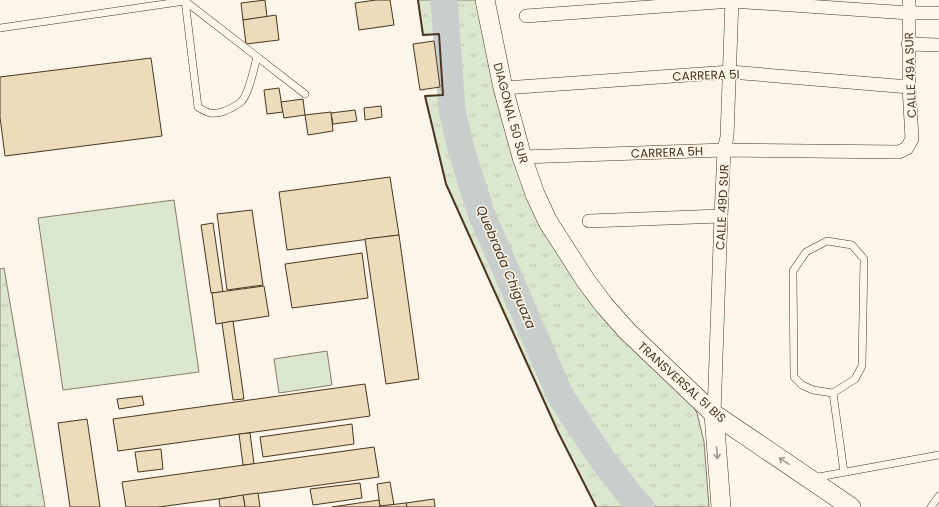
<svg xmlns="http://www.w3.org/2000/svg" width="939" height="507" viewBox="0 0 939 507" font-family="Poppins,sans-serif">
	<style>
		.grass { fill: url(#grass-tufts); stroke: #887966 }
		.park { fill: #dce7d0; stroke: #887966 }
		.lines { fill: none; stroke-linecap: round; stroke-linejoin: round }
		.river { stroke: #c9cecd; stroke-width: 27 }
		.building { fill: #ecdcbc; stroke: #4a3520 }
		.lane-casing { stroke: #4a3520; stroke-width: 8 }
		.street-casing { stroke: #4a3520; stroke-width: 14 }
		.secondary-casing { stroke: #4a3520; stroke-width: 20 }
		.lane { stroke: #fbf6e9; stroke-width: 7 }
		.street { stroke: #fbf6e9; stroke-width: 13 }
		.secondary { stroke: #fbf6e9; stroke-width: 19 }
		.wall { stroke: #4a3520; stroke-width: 2 }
		.oneway { stroke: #a29684 }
		.labels { text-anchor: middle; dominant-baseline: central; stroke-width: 3; stroke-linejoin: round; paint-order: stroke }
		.street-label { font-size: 12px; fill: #4a3520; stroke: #fbf6e9 }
		.water-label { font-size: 13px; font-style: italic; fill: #4a3520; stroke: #fbf6e9 }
	</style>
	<defs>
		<pattern id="grass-tufts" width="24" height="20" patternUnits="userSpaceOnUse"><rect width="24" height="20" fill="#dce7d0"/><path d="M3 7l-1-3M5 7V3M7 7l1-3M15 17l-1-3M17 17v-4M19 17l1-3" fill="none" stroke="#bec7b2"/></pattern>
	</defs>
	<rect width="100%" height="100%" fill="#fbf6e9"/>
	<g class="grass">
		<polygon points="418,0 477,0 536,214 567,269 607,316 688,397 697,413 704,442 709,507 596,507 558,432 446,184 425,96 443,95 439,34 423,35"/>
		<polygon points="4,268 45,507 0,507 0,269"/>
	</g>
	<g class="park">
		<polygon points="174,200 199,372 63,390 38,218"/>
		<polygon points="327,351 332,385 279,393 274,359"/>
	</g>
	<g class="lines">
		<polyline class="river" points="444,0 452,110 461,149 481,213 561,397 602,459 633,499 641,507"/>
	</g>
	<g class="building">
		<polygon points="265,0 267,17 243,20 241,3"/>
		<polygon points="376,0 390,0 394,25 359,30 355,3"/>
		<polygon points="276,15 279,40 246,44 243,20"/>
		<polygon points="434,41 440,87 420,90 413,44"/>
		<polygon points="151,58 162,136 5,156 0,117 0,77"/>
		<polygon points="279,88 283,112 267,114 264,90"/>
		<polygon points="303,99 305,115 284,118 281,102"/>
		<polygon points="381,106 382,117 365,120 364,108"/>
		<polygon points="355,110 357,121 333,124 331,113"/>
		<polygon points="331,112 333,131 308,135 305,115"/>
		<polygon points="390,177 399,235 287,250 279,192"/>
		<polygon points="252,210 263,285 227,290 217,214"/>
		<polygon points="213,223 223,292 211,293 201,225"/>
		<polygon points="399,235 419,379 386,384 365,239"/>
		<polygon points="362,253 368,298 292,308 285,264"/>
		<polygon points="264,286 269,316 216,324 212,293"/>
		<polygon points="233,321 244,399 233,400 222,323"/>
		<polygon points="365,384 370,416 118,451 113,419"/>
		<polygon points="142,396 144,405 119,409 117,399"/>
		<polygon points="87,419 100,507 70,507 58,423"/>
		<polygon points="352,424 354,444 263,457 260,437"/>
		<polygon points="250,433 254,464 243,465 239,434"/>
		<polygon points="374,447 379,477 159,507 126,507 122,482"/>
		<polygon points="161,449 163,469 138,472 135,452"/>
		<polygon points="390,482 394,505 380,506 377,484"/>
		<polygon points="360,483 362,498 313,505 310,489"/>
		<polygon points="258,493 260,507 245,507 243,495"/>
		<polygon points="243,495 245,507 220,507 219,499"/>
		<polygon points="434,499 435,507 407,507 406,503"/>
		<polygon points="379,500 380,507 332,507"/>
		<polygon points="406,503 407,507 380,507 380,506"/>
	</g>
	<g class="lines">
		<defs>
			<g id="lane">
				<path d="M185,0L198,107C208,114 214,115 225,111C231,108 236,106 241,102C249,94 254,68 257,57"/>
				<polyline points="0,28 185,1 305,94"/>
				<polygon points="827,241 852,245 864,259 862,366 855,379 833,393 813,390 802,385 794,377 793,271 806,252"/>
				<polyline points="833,393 844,472"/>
				<polyline points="813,478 939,455"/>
				<polyline points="931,507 939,496"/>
			</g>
			<g id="street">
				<polyline points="526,16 732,1 909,13 939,13"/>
				<polyline points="908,44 939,45"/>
				<polyline points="503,88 730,72 909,87"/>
				<polyline points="522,157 724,150 899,152 907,148 912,139 909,87 909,0"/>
				<polyline points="589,221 721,216"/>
				<polyline points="714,414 721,216 724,150 727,137 732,0"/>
			</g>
			<g id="secondary">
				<polyline points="485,0 503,88 522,157 535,194 548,222 586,281 604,305 627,331 714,414 851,507"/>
				<polyline points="714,414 721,507"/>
			</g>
		</defs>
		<use href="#lane" class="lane-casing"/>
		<use href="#street" class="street-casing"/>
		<use href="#secondary" class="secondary-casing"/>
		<use href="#lane" class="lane"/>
		<use href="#street" class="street"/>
		<use href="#secondary" class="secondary"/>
		<polyline class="wall" points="418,0 423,35 439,34 443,95 425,96 446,184 558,432 596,507"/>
	</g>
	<defs><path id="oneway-shaft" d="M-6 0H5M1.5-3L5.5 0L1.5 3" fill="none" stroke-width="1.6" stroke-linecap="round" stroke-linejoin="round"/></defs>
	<g class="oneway">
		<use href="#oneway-shaft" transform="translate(717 453) rotate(86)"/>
		<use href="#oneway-shaft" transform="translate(784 461) rotate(-146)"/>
	</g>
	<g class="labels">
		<g class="street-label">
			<text transform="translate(706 75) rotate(-2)">CARRERA 5I</text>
			<text transform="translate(910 75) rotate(-92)">CALLE 49A SUR</text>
			<text transform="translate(511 113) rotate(75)">DIAGONAL 50 SUR</text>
			<text transform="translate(667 152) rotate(-2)">CARRERA 5H</text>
			<text transform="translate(722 207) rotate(-87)">CALLE 49D SUR</text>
			<text transform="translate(682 382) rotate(42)">TRANSVERSAL 5I BIS</text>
		</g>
		<g class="water-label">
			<text transform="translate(506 267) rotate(67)">Quebrada Chiguaza</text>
		</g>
	</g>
</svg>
